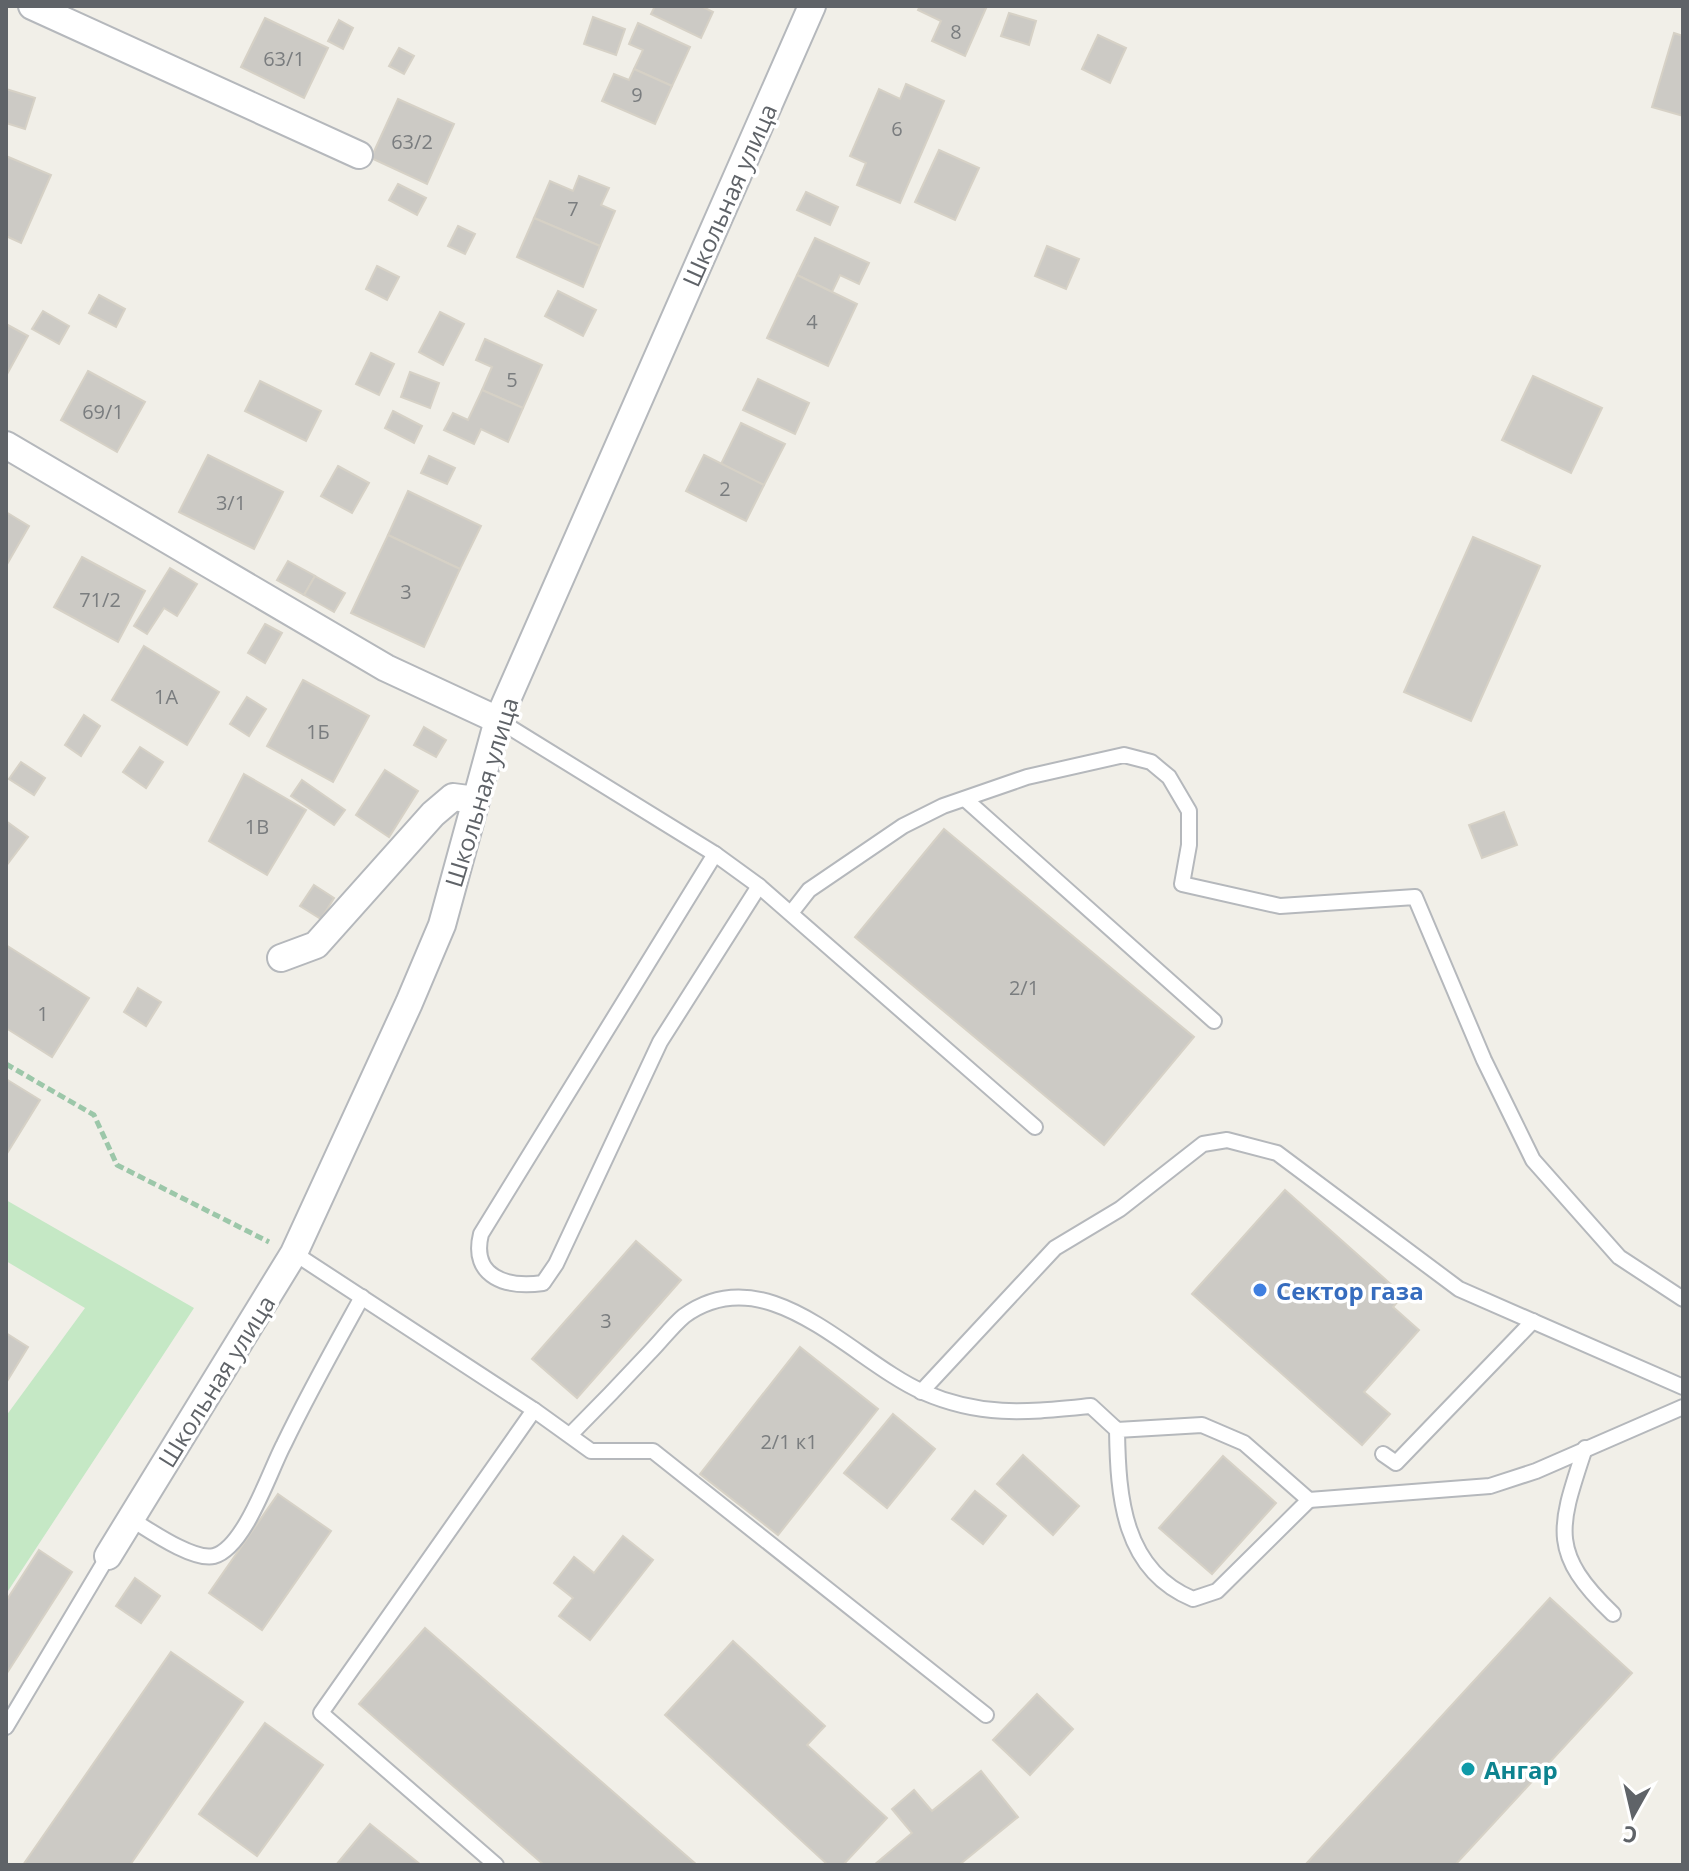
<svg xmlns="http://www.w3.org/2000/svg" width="1689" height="1871" viewBox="0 0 1689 1871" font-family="'Open Sans',sans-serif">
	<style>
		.green { fill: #c5e8c5 }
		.building { fill: #cccac5; stroke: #d6d1c6; stroke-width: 2 }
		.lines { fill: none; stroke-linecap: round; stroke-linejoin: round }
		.lane-casing { stroke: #b5b8bc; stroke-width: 18 }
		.street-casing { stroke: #b5b8bc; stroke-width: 30 }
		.path { stroke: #9cc7a9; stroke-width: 5; stroke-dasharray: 8 4; stroke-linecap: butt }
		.lane { stroke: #fff; stroke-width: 14 }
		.street { stroke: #fff; stroke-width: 26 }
		.shop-dot { fill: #3f7fe0; stroke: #fff; stroke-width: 3 }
		.culture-dot { fill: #0f9aa8; stroke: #fff; stroke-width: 3 }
		.labels { text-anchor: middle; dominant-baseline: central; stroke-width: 7; stroke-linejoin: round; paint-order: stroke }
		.number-label { font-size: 20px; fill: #7a7d7f }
		.street-label { font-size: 24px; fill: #5f6368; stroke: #fff }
		.shop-label { font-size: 24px; font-weight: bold; fill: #366cbe; stroke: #fff; text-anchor: start }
		.culture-label { font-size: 24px; font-weight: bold; fill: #0d838f; stroke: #fff; text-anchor: start }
	</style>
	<rect width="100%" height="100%" fill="#f1efe8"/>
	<polygon class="green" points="6,1200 194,1308 6,1594 6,1416 85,1308 6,1261"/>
	<g class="building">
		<polygon points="655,6 701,6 713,12 701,38 651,14"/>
		<polygon points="920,6 987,6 965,56 932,41 941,21 918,10"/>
		<polygon points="1009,13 1036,21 1029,45 1001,36"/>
		<polygon points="593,17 625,29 616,55 584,44"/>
		<polygon points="265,18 328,48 304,98 241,67"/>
		<polygon points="339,20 353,28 343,49 328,41"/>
		<polygon points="638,23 690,47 672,86 634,69 643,50 629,44"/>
		<polygon points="1674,33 1683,36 1683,116 1652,107"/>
		<polygon points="1098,35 1126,48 1110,83 1082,69"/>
		<polygon points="399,48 414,56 404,74 389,66"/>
		<polygon points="634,69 672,86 655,124 602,101 614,74 629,80"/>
		<polygon points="906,84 944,101 900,203 857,185 866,163 850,156 879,89 900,99"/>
		<polygon points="6,89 35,98 25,129 6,123"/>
		<polygon points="398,99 454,124 427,184 371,158"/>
		<polygon points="939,150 979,168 955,220 915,202"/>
		<polygon points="6,156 51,175 21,243 6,236"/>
		<polygon points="579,176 609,188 601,205 615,211 600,246 534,218 550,181 573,191"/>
		<polygon points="398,184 426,198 417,215 389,200"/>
		<polygon points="806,192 838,207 830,225 797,210"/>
		<polygon points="534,218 600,246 583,287 517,257"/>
		<polygon points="458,226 475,234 465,254 448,246"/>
		<polygon points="815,238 869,263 859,284 840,275 832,292 797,275"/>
		<polygon points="1047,246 1079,259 1066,289 1035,276"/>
		<polygon points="377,266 399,277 387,300 366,289"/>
		<polygon points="797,275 857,304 828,366 767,338"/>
		<polygon points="558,291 596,310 583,336 545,316"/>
		<polygon points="99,295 125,309 116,327 89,313"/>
		<polygon points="43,311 69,326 59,344 32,329"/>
		<polygon points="440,312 464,324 443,365 419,352"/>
		<polygon points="6,324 28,336 6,376"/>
		<polygon points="485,339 542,365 523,408 482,390 492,367 476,360"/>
		<polygon points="371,353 394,364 379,395 356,384"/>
		<polygon points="88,371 145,402 117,452 61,420"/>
		<polygon points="410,372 439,383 430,408 401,397"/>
		<polygon points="1533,376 1602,408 1571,473 1502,440"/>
		<polygon points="758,379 809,403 795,434 743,410"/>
		<polygon points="260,381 321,411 306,441 245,411"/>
		<polygon points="482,390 523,408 508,442 481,429 474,444 444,430 453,413 468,420"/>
		<polygon points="393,411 422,426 414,443 385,428"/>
		<polygon points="741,423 785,444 764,485 721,464"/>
		<polygon points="208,455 283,492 254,549 179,512"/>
		<polygon points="704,455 764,485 746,521 686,491"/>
		<polygon points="429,456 455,468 447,484 421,473"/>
		<polygon points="338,466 369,483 352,513 321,496"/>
		<polygon points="408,491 481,526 460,569 388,535"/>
		<polygon points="6,512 29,526 6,566"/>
		<polygon points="388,535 460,569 424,647 351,613"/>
		<polygon points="1473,537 1540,566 1471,721 1404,692"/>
		<polygon points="82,557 145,591 118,642 54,607"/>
		<polygon points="288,561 315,576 304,595 277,580"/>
		<polygon points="170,568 197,584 177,616 164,608 147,634 134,626"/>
		<polygon points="315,576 345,593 334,612 304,595"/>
		<polygon points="265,624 282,633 265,663 248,653"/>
		<polygon points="144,646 219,692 187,745 112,700"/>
		<polygon points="303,680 369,716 333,782 267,746"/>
		<polygon points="247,697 266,709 249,736 230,724"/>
		<polygon points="84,715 100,726 81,756 65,745"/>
		<polygon points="424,727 446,740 436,757 414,745"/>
		<polygon points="140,747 163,762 146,788 123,772"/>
		<polygon points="21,762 45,778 34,795 9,779"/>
		<polygon points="385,770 418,791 389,837 356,815"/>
		<polygon points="244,774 306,810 267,875 209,841"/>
		<polygon points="302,780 345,810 334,825 291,796"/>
		<polygon points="1504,812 1517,845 1482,858 1469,825"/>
		<polygon points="6,821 28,837 6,866"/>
		<polygon points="944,829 1194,1037 1104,1145 855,937"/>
		<polygon points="314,885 334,898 321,919 300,906"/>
		<polygon points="6,945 89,998 52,1057 6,1028"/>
		<polygon points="138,988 161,1002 146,1026 124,1012"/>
		<polygon points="6,1079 40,1100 6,1155"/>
		<polygon points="1285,1190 1403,1295 1393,1307 1419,1330 1364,1392 1390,1414 1362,1445 1192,1294"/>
		<polygon points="636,1241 681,1280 577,1398 532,1359"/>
		<polygon points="6,1333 28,1347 6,1383"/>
		<polygon points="800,1347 878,1409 778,1535 700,1474"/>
		<polygon points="893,1414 935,1449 887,1508 844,1473"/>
		<polygon points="1023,1455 1079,1506 1053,1535 997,1484"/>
		<polygon points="1223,1456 1276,1503 1212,1574 1159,1528"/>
		<polygon points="975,1491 1006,1516 983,1544 952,1519"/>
		<polygon points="278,1494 331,1531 262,1630 209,1593"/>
		<polygon points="623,1536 653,1560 590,1640 559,1616 573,1598 554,1583 574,1557 594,1573"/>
		<polygon points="39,1550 72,1572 7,1673 6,1601"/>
		<polygon points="135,1578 160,1596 141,1623 116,1606"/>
		<polygon points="1550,1598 1632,1673 1455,1865 1305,1865"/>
		<polygon points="425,1628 697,1865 544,1865 359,1704"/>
		<polygon points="733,1641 825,1726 807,1745 887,1818 843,1865 828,1865 665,1715"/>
		<polygon points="171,1652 243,1702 130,1865 23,1865"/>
		<polygon points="1037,1694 1073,1729 1030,1775 993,1740"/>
		<polygon points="265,1723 323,1765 257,1856 199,1814"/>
		<polygon points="981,1771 1018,1817 959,1865 874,1865 912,1833 892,1809 914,1790 932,1811"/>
		<polygon points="370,1824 421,1865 336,1865"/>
	</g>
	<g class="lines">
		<defs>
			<g id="lane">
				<polyline points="498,720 715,854 759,886 1035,1127"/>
				<polyline points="965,799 1214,1021"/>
				<path d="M715,854L481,1234C470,1278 508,1288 543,1283L556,1264L660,1042L759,886"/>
				<polyline points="791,913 809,890 903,826 943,806 1027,777 1124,755 1151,762 1169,777 1189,811 1189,845 1182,884 1280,906 1415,897 1484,1060 1533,1160 1619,1257 1683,1299"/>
				<polyline points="294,1253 534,1410 321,1713 496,1865"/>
				<polyline points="921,1392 1055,1248 1120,1209 1203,1144 1227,1140 1277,1153 1459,1289 1683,1387"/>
				<polyline points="534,1410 591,1451 653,1451 986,1715"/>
				<path d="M570,1435C597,1408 624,1380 650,1352C661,1341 672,1326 684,1316C768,1255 852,1361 923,1392C983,1418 1028,1412 1091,1406L1117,1430C1118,1497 1123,1570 1193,1599L1217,1591L1309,1500L1244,1443L1202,1425L1117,1430"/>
				<path d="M1585,1448C1559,1527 1548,1552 1613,1614"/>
				<polyline points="1383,1454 1396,1463 1533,1321"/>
				<polyline points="1309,1500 1490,1486 1536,1471 1683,1407"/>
				<path d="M131,1519C149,1530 193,1561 214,1556C245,1548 270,1470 284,1444C308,1394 335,1346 362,1297"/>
				<polyline points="6,1727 108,1556"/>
			</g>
			<g id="street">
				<polyline points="32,6 359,155"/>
				<polyline points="6,445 386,668 498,720"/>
				<polyline points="281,958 316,945 433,814 453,797 476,800"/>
				<polyline points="108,1556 294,1253 409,1003 442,925 498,720 812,6"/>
			</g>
		</defs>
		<use href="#lane" class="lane-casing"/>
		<use href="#street" class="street-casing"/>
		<polyline class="path" points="6,1064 94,1115 117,1165 269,1242"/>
		<use href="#lane" class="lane"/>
		<use href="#street" class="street"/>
	</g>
	<circle class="shop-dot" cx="1260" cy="1290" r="8"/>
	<circle class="culture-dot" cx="1468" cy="1769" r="8"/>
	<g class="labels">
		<g class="number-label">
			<text x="956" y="31">8</text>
			<text x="284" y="58">63/1</text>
			<text x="637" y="94">9</text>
			<text x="897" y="128">6</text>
			<text x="412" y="141">63/2</text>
			<text x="573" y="208">7</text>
			<text x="812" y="321">4</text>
			<text x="512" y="379">5</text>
			<text x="103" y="411">69/1</text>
			<text x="725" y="488">2</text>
			<text x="231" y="502">3/1</text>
			<text x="406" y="591">3</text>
			<text x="100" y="599">71/2</text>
			<text x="166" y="696">1А</text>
			<text x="318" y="731">1Б</text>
			<text x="257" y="826">1В</text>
			<text x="1024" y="987">2/1</text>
			<text x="43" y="1013">1</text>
			<text x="606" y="1320">3</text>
			<text x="789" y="1441">2/1 к1</text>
		</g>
		<g class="street-label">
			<text transform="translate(729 195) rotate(-66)">Школьная улица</text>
			<text transform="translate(481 792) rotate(-73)">Школьная улица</text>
			<text transform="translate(216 1381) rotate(-58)">Школьная улица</text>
		</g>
		<g class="shop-label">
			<text x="1276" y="1290">Сектор газа</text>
		</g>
		<g class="culture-label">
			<text x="1484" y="1769">Ангар</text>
		</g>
	</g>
	<rect width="1689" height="1871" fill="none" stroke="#5f6368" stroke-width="16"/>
	<g transform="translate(1633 1815) rotate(188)" stroke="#ffffff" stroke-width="6" paint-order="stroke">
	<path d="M0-6L14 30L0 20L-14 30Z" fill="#5f6368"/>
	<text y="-12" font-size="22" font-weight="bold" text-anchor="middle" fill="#5f6368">С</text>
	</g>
</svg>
